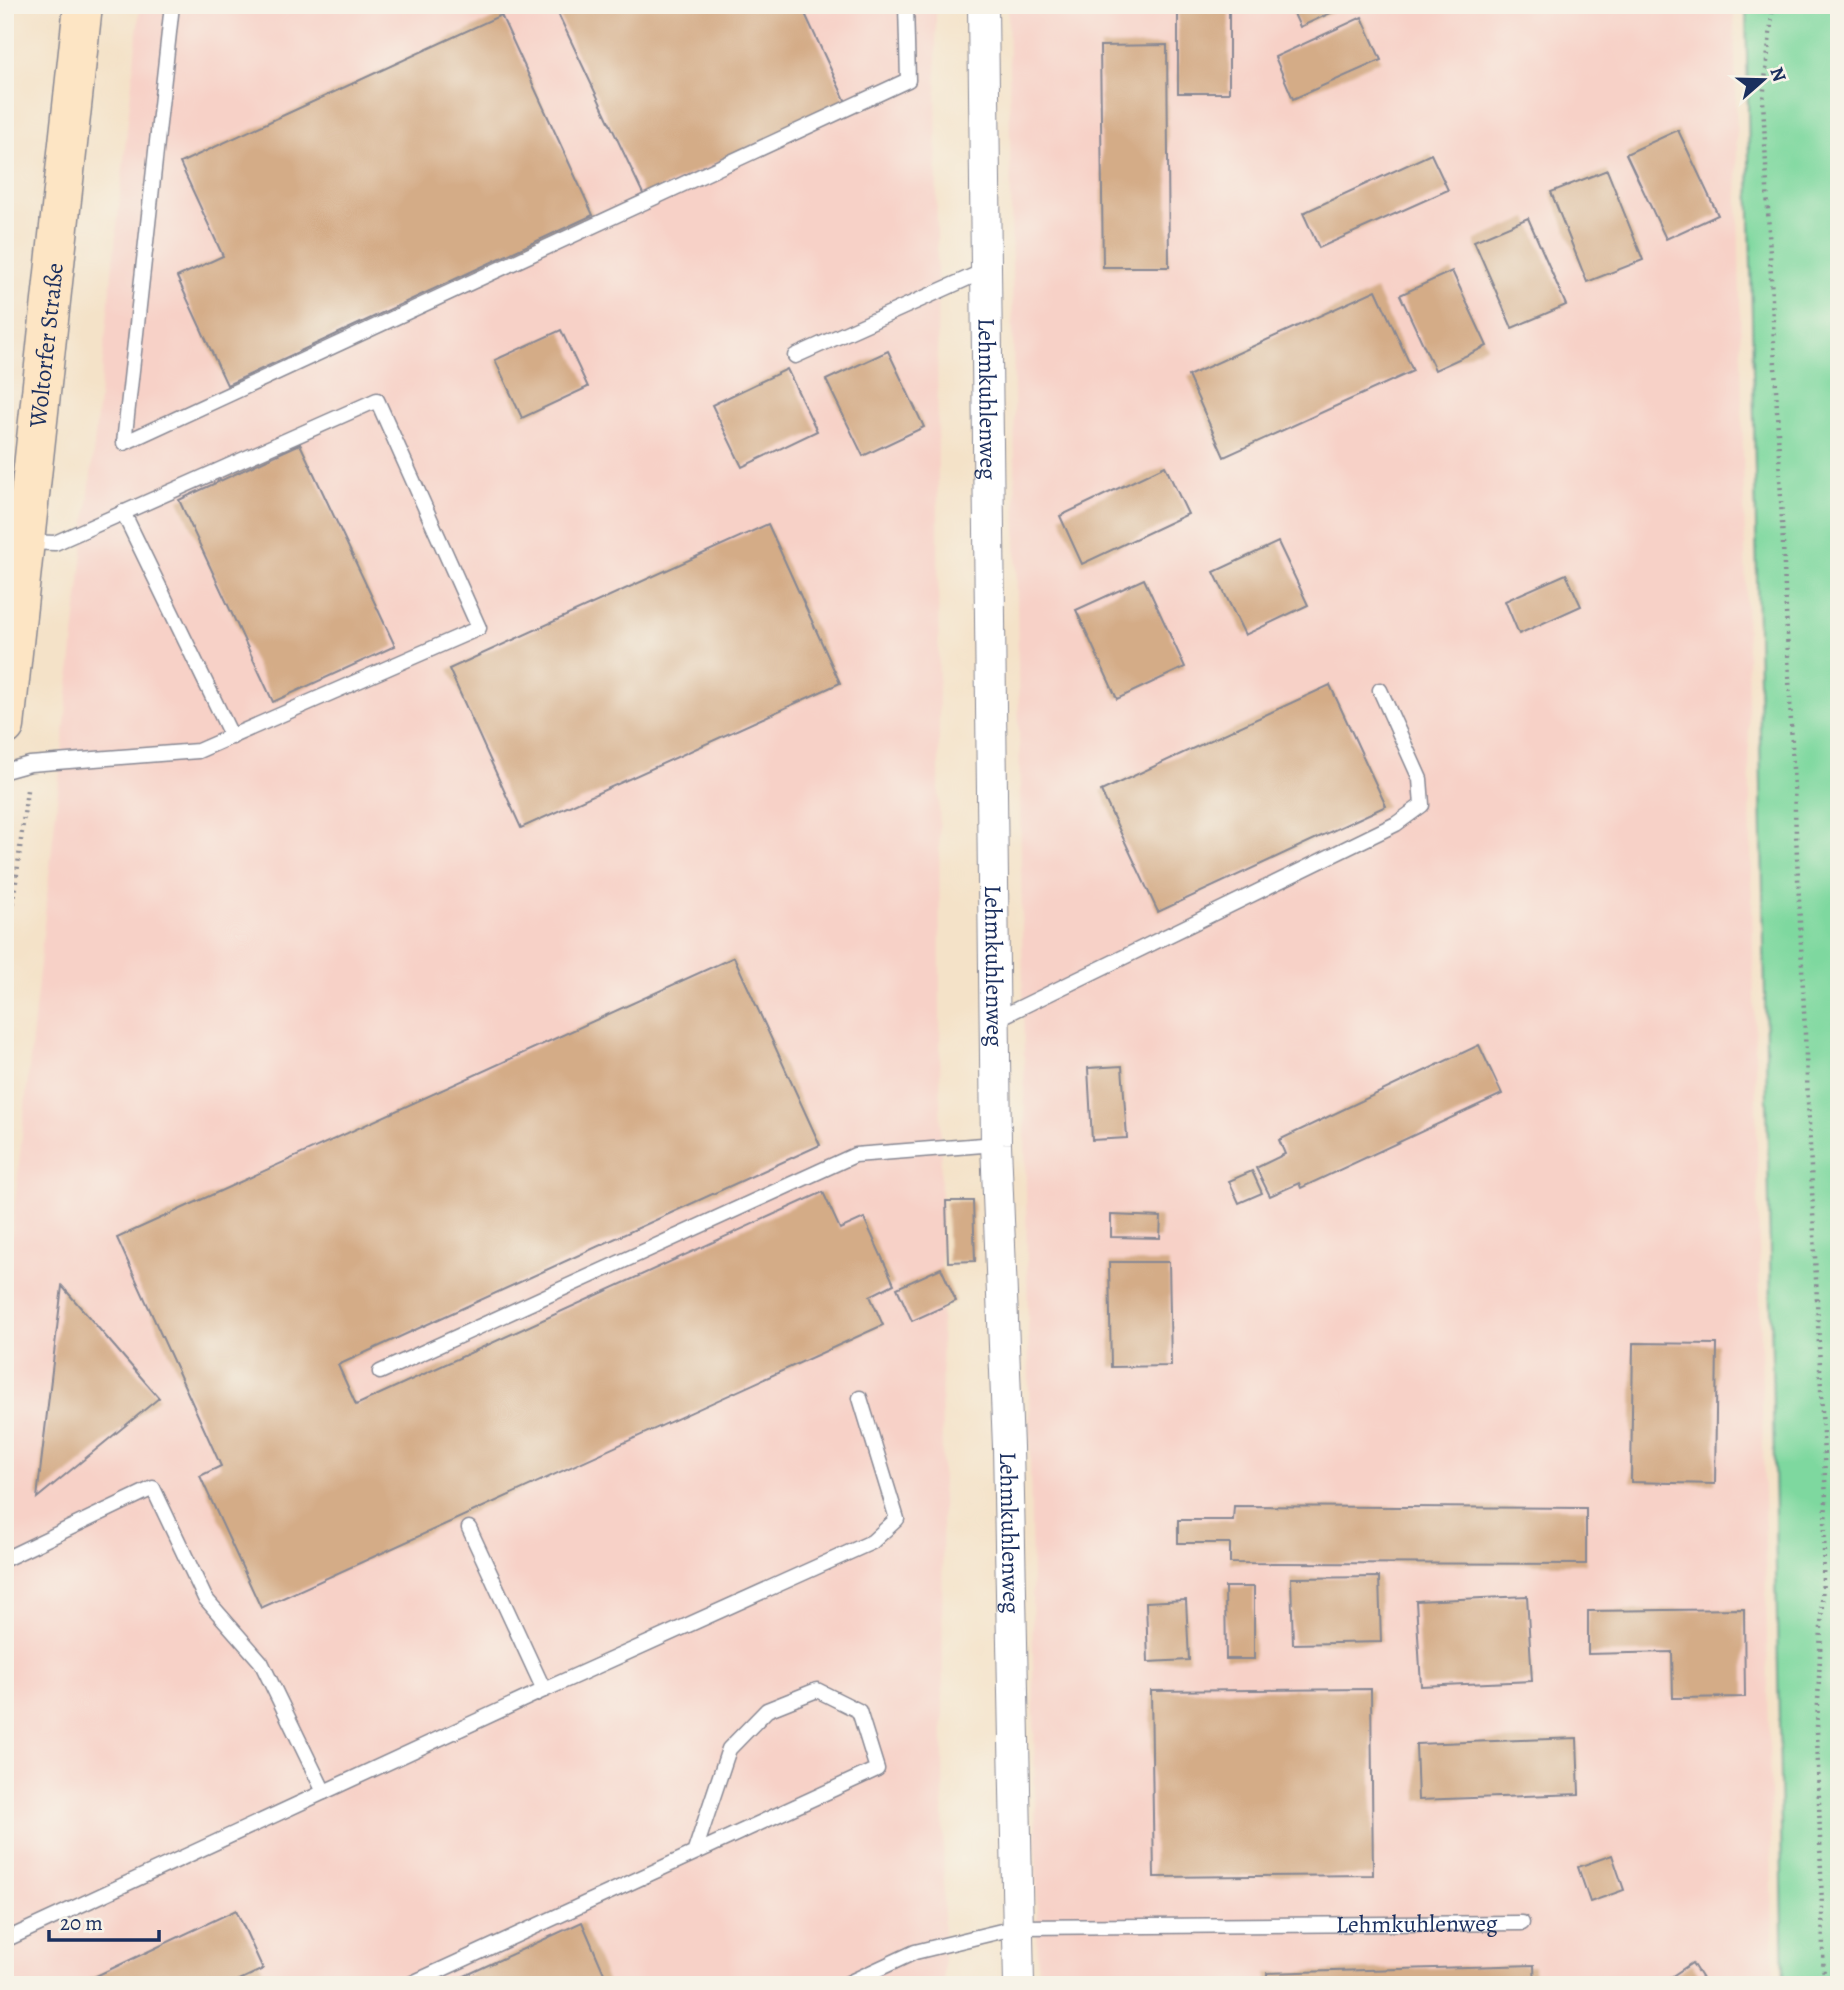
<svg xmlns="http://www.w3.org/2000/svg" width="1844" height="1990" viewBox="0 0 1844 1990" font-family="Alegreya,serif">
	<style>
		.built { fill: #f7d1c7 }
		.green { fill: #7ed89f; stroke: #4c847e; stroke-width: 2 }
		.building { fill: #d4ac87 }
		.lines { fill: none; stroke-linecap: round; stroke-linejoin: round }
		.lane-casing { stroke: #888893; stroke-width: 17 }
		.street-casing { stroke: #888893; stroke-width: 32 }
		.secondary-casing { stroke: #888893; stroke-width: 41 }
		.path { stroke: #888893; stroke-width: 4.5; stroke-dasharray: 2 5; stroke-linecap: butt }
		.lane { stroke: #fff; stroke-width: 14 }
		.street { stroke: #fff; stroke-width: 30 }
		.secondary { stroke: #fde5c4; stroke-width: 38 }
		.labels { text-anchor: middle; dominant-baseline: central; stroke-width: 7; stroke-linejoin: round; paint-order: stroke }
		.street-label { font-size: 24px; fill: #1b2f5e; stroke: #f7f3e8 }
	</style>
	<rect width="100%" height="100%" fill="#f7f3e8"/>
	<filter id="ink" filterUnits="userSpaceOnUse"><feTurbulence type="fractalNoise" baseFrequency=".0143" numOctaves="2"/><feDisplacementMap in="SourceGraphic" scale="14" xChannelSelector="R" yChannelSelector="G"/><feConvolveMatrix kernelMatrix="1 2 1 2 8 2 1 2 1" color-interpolation-filters="sRGB"/></filter>
	<filter id="wash" filterUnits="userSpaceOnUse"><feTurbulence type="fractalNoise" baseFrequency=".00686" numOctaves="4" result="noise"/><feDisplacementMap in="SourceGraphic" scale="28" xChannelSelector="R" yChannelSelector="G"/><feGaussianBlur stdDeviation="1.57" result="paint"/><feColorMatrix in="noise" values="0 0 0 0 0 0 0 0 0 0 0 0 0 0 0 0 0 1.4 0 .05"/><feComposite in="paint" operator="in"/></filter>
	<g filter="url(#wash)">
		<rect width="100%" height="100%" fill="#f4e2c8"/>
		<g class="built">
			<polygon points="140,5 936,5 944,1985 5,1985 5,1298"/>
			<polygon points="1008,5 1734,5 1774,1985 1038,1985"/>
		</g>
		<polygon class="green" points="1746,5 1839,5 1839,1985 1784,1985"/>
		<g id="blocks">
			<g class="building">
				<polygon points="554,5 801,5 846,102 644,196"/>
				<rect x="1178" y="5" width="51" height="88"/>
				<polygon points="1290,5 1348,5 1300,27"/>
				<polygon points="501,15 593,215 227,385 177,277 223,256 180,163"/>
				<polygon points="1362,17 1381,60 1293,99 1275,57"/>
				<polygon points="1167,45 1169,267 1103,267 1100,46"/>
				<polygon points="1678,130 1718,215 1666,239 1626,154"/>
				<polygon points="1431,154 1448,190 1319,248 1303,213"/>
				<polygon points="1607,170 1643,260 1587,282 1551,192"/>
				<polygon points="1528,218 1566,305 1512,328 1474,241"/>
				<polygon points="1452,271 1487,346 1435,370 1400,295"/>
				<polygon points="1376,290 1413,371 1224,457 1188,376"/>
				<polygon points="561,330 588,387 522,418 495,360"/>
				<polygon points="888,351 924,427 863,456 826,380"/>
				<polygon points="787,369 817,431 742,467 712,405"/>
				<polygon points="300,444 395,646 273,702 179,500"/>
				<polygon points="1165,466 1188,514 1082,564 1060,516"/>
				<polygon points="768,524 840,683 521,828 449,669"/>
				<polygon points="1278,542 1308,605 1245,635 1214,572"/>
				<polygon points="1566,574 1581,606 1519,634 1505,601"/>
				<polygon points="1144,579 1185,667 1117,699 1076,610"/>
				<polygon points="1330,685 1386,806 1158,912 1101,791"/>
				<polygon points="734,957 820,1145 338,1365 356,1405 823,1192 840,1229 864,1218 894,1284 870,1296 883,1325 261,1608 200,1476 221,1466 117,1238"/>
				<polygon points="1479,1045 1502,1094 1301,1188 1299,1183 1270,1196 1256,1168 1285,1154 1279,1140"/>
				<polygon points="1122,1066 1127,1138 1092,1140 1088,1068"/>
				<polygon points="1252,1171 1262,1193 1239,1203 1229,1181"/>
				<polygon points="946,1201 973,1201 975,1261 948,1262"/>
				<polygon points="1111,1215 1161,1217 1160,1238 1111,1237"/>
				<polygon points="1109,1262 1169,1262 1171,1366 1111,1367"/>
				<polygon points="941,1268 956,1301 912,1321 897,1288"/>
				<polygon points="62,1286 159,1398 37,1498"/>
				<polygon points="1633,1343 1717,1344 1715,1484 1631,1482"/>
				<polygon points="1234,1506 1586,1508 1586,1564 1230,1563 1230,1543 1178,1543 1178,1520 1233,1520"/>
				<polygon points="1379,1577 1381,1642 1293,1644 1291,1578"/>
				<polygon points="1225,1587 1254,1587 1254,1659 1226,1659"/>
				<polygon points="1527,1596 1532,1681 1421,1686 1416,1601"/>
				<polygon points="1186,1600 1189,1660 1148,1662 1146,1602"/>
				<polygon points="1744,1609 1745,1697 1673,1698 1672,1652 1588,1654 1588,1611"/>
				<polygon points="1371,1689 1373,1875 1154,1877 1151,1691"/>
				<polygon points="1577,1738 1579,1794 1418,1800 1416,1744"/>
				<polygon points="1612,1855 1624,1890 1590,1902 1578,1867"/>
				<polygon points="236,1910 263,1969 229,1985 77,1985"/>
				<polygon points="582,1922 609,1985 445,1985"/>
				<polygon points="1692,1963 1706,1985 1659,1985"/>
				<polygon points="1534,1965 1535,1985 1267,1985 1267,1973"/>
			</g>
		</g>
	</g>
	<g filter="url(#ink)">
		<use href="#blocks" fill-opacity="0" stroke="#888893" stroke-width="2"/>
		<g class="lines">
			<defs>
				<g id="lane">
					<polyline points="172,5 124,443 908,80 906,5"/>
					<polyline points="795,356 986,270"/>
					<polyline points="123,512 232,737"/>
					<polyline points="5,771 30,764 198,751 479,628 377,400 55,543 26,542"/>
					<polyline points="995,1020 1396,824 1422,805 1420,779 1380,690"/>
					<polyline points="380,1372 855,1155 996,1144"/>
					<polyline points="5,1559 153,1488 205,1598 261,1662 324,1792 5,1940"/>
					<polyline points="544,1690 872,1542 897,1519 860,1398"/>
					<polyline points="324,1792 544,1690 469,1528"/>
					<polyline points="408,1985 877,1769 859,1711 817,1690 767,1710 729,1749 695,1851"/>
					<path id="s1" d="M844,1985L915,1952L1018,1927L1522,1923"/>
				</g>
				<g id="street">
					<path id="s2" d="M983,5L996,1144L1008,1447L1019,1985"/>
				</g>
				<g id="secondary">
					<path id="s3" d="M5,726L83,5"/>
				</g>
			</defs>
			<use href="#lane" class="lane-casing"/>
			<use href="#street" class="street-casing"/>
			<use href="#secondary" class="secondary-casing"/>
			<g class="path">
				<polyline points="1773,5 1763,99 1826,1501 1817,1728 1824,1985"/>
				<polyline points="5,973 27,790"/>
			</g>
			<use href="#lane" class="lane"/>
			<use href="#street" class="street"/>
			<use href="#secondary" class="secondary"/>
		</g>
	</g>
	<g class="labels">
		<g class="street-label">
			<text stroke="none"><textPath href="#s3" startOffset="383">Woltorfer Straße</textPath></text>
			<text stroke="none"><textPath href="#s2" startOffset="394">Lehmkuhlenweg</textPath></text>
			<text stroke="none"><textPath href="#s2" startOffset="961">Lehmkuhlenweg</textPath></text>
			<text stroke="none"><textPath href="#s2" startOffset="1528">Lehmkuhlenweg</textPath></text>
			<text stroke="none"><textPath href="#s1" startOffset="583">Lehmkuhlenweg</textPath></text>
		</g>
	</g>
	<rect width="1844" height="1990" fill="none" stroke="#f7f3e8" stroke-width="28"/>
	<g transform="translate(1763 80) rotate(70)" stroke="#f7f3e8" stroke-width="5" paint-order="stroke">
	<path d="M0-5L12 26L0 18L-12 26Z" fill="#1b2f5e"/>
	<text y="-10" font-size="19" font-weight="bold" text-anchor="middle" fill="#1b2f5e">N</text>
	</g>
	<path d="M49 1930v10h110v-10" fill="none" stroke="#1b2f5e" stroke-width="3.5"/>
	<text x="60" y="1930" font-size="21" fill="#1b2f5e" stroke="#f7f3e8" stroke-width="5" paint-order="stroke">20 m</text>
</svg>
